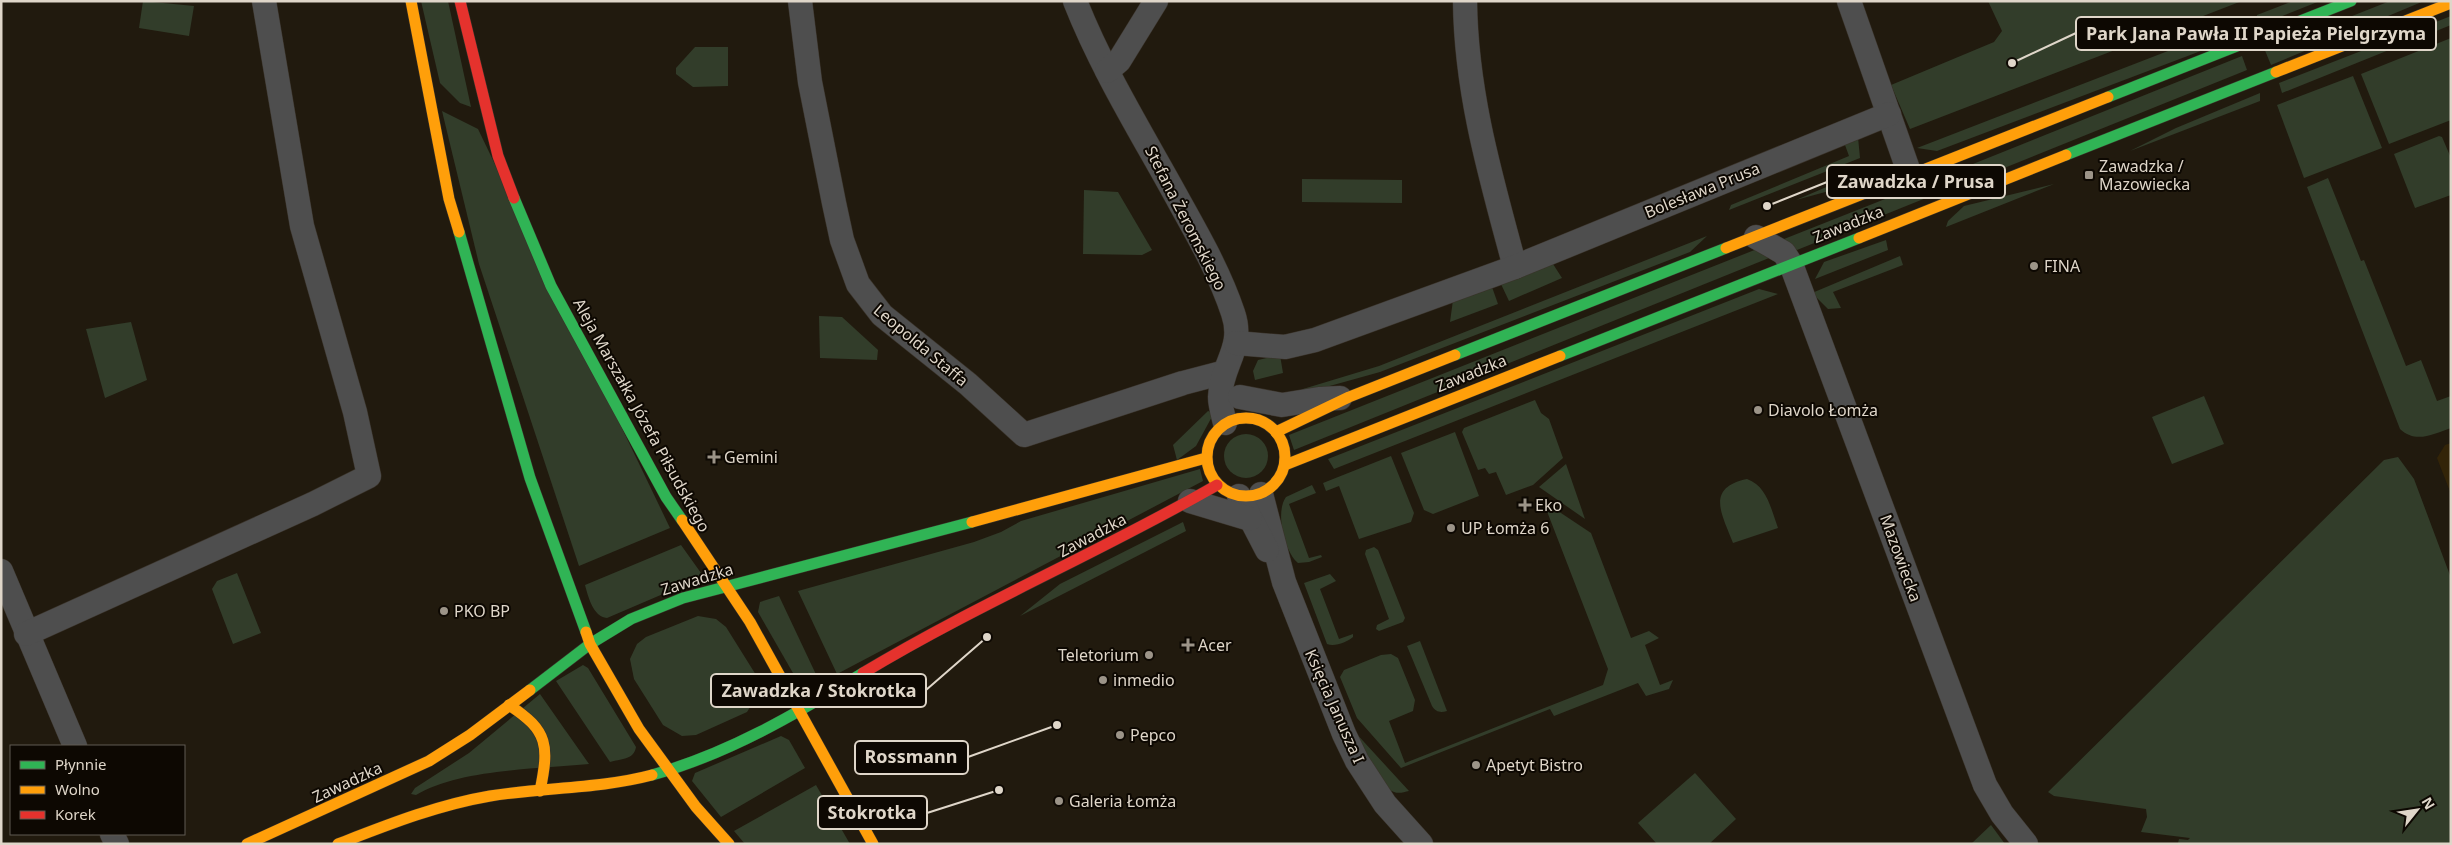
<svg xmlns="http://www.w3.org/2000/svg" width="2452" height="845" viewBox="0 0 2452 845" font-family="'Noto Sans',sans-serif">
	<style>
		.built { fill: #332408 }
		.green { fill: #323d2a }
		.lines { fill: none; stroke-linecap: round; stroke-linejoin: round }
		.street-casing { stroke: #3a332a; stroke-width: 25 }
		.fast-casing { stroke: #3a332a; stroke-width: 12 }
		.slow-casing { stroke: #3a332a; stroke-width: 12 }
		.jam-casing { stroke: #3a332a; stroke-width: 12 }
		.street { stroke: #4e4e4e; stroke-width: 24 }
		.fast { stroke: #30b455; stroke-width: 11 }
		.slow { stroke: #ff9f0a; stroke-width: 11 }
		.jam { stroke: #e5322d; stroke-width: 11 }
		.poi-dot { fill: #9c9488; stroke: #0d0802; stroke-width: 2 }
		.labels { text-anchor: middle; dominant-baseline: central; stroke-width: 4; stroke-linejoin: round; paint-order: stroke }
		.poi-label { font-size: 16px; fill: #dfd6c9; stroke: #0d0802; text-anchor: start }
		.street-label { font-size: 16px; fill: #dfd6c9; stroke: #0d0802 }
		.leader { fill: none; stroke: #dfd6c9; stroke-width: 2 }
		.callout-dot { fill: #dfd6c9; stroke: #0d0802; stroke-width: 2 }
		.callout { fill: #0d0802; stroke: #dfd6c9; stroke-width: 2 }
		.callout-label { font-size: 18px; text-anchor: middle; font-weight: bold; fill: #dfd6c9 }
	</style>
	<rect width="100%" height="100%" fill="#211a0e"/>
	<polygon class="built" points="2451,443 2451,494 2437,458 2445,445"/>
	<g class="green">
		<polygon points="143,1 194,6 189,36 139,28"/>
		<polygon points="421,1 448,1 471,107 460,103 440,83"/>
		<polygon points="1988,1 2242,1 1910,129 1891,85 1994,42 2002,31"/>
		<polygon points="2293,1 2320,1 2257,26 2257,15"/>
		<polygon points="2390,1 2424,1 2271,65 2264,48 2294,39"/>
		<polygon points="2451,16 2451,25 2282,93 2279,83"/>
		<polygon points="2225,29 2235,38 1937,151 1917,148"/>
		<polygon points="2451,38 2451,120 2389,144 2361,74"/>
		<polygon points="695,47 728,47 728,86 693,87 676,74 676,68"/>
		<polygon points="2242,56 2247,70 1947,191 1958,170"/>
		<polygon points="2353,76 2382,148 2304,178 2277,105"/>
		<polygon points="2260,93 2260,101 2130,151 2176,128"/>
		<polygon points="442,111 478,129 670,528 579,566 479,264"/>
		<polygon points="2439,136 2442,137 2451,158 2451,195 2415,208 2394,154"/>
		<polygon points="1858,137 1860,158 1729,210 1731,205 1849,156 1845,145"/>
		<polygon points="1857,174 1862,182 1796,200"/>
		<path d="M2328,178L2361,261L2364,260L2406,366L2421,360L2437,401L2451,396V428C2433,434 2416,444 2400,429L2307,187Z"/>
		<polygon points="1302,179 1402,180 1402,203 1302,202"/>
		<polygon points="1928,182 1928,195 1926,198 1797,250 1783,242 1784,239"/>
		<polygon points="2054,184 1946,227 1948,221 1964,206"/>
		<polygon points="1084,190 1118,192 1152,250 1142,255 1083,254"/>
		<polygon points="1707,236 1690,252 1380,372 1301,394 1303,389 1379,366"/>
		<polygon points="1886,240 1888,250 1815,279 1824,262"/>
		<polygon points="1757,249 1774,256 1294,450 1289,435"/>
		<polygon points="1900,256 1903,265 1833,292 1841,308 1828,309 1812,293"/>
		<polygon points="1553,264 1562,278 1509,301 1500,282"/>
		<polygon points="1492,287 1498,304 1450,322 1453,300"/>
		<polygon points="1759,289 1778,294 1334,469 1328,459"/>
		<polygon points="819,316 842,317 878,350 877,360 820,358"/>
		<polygon points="131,322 147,380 105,398 86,329"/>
		<polygon points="1280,355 1283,373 1255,380 1253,371 1258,360"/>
		<polygon points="2204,396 2224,444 2172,464 2152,417"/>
		<polygon points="1535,400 1541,413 1549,419 1563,458 1533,485 1506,495 1496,472 1489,474 1485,468 1478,470 1462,432 1464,428"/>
		<polygon points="1208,411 1214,413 1196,446 1177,460 1173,445"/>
		<polygon points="1455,432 1479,496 1433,514 1424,510 1401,453"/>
		<circle cx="1246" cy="456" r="22"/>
		<polygon points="1391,456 1414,513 1411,522 1359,539 1339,486 1326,491 1323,483"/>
		<polygon points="2398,457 2414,479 2451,578 2451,844 2172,844 2178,843 2179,839 2188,840 2190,838 2141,832 2147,817 2146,809 2054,796 2048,792 2384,460"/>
		<polygon points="1566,464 1585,519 1539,487"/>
		<polygon points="1200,469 1203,481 837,674 798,591 974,542 1001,532 1021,521"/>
		<path d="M1747,479C1767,486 1771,509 1778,528L1733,543C1722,514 1705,488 1747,479Z"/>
		<path d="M1312,485L1316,493L1289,504L1309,558L1321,555L1322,557L1309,562L1298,563C1284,551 1275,512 1286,497Z"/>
		<polygon points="1543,501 1591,533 1631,638 1649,631 1659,638 1645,645 1660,685 1673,680 1669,689 1646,696 1638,683 1554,716 1550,709 1401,768 1357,718 1340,677 1344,670 1381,655 1391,654 1398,658 1415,700 1413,711 1389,721 1405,763 1603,685 1608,669"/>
		<polygon points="1183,522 1186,531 1020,616 1060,584"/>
		<path d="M681,545L701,573L698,579L607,618C593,617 588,596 585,585Z"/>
		<polygon points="1374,547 1378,550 1405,618 1403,622 1379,631 1376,629 1377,625 1389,619 1365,554 1366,550"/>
		<polygon points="237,573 261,633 233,644 212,589 217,581"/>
		<path d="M1330,574L1336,581L1320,589L1339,639L1353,634V637C1347,642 1335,647 1327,644L1304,583Z"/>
		<polygon points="779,596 821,685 809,691 801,687 758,612 760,602"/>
		<polygon points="698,616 716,619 726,627 756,675 758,694 747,712 696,735 682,736 663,725 634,679 630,659 637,644 646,637"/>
		<path d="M1420,641L1447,711C1440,713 1436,712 1432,706L1407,646Z"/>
		<path d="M583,665L588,668L636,747C634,760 620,759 610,762L556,681Z"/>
		<path d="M540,694L589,764C538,769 459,769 416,795L411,794L415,788L469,753Z"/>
		<path d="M1353,730L1409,791C1404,792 1399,794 1394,792C1378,787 1361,745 1353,730Z"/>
		<polygon points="781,736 789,740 805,768 721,817 692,781 695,773"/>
		<polygon points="1695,773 1736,819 1709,844 1657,844 1638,823"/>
		<polygon points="816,785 850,844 745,844 734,831"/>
		<polygon points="1991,825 2005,844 1971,844"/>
	</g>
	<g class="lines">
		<defs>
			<g id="street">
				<polyline points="800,1 810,82 834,203 842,240 858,284 882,315 968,384 1024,435 1183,383 1225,372"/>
				<path d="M1075,1C1103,72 1144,137 1180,203C1200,239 1220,274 1233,313C1245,348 1221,364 1220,397C1220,405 1223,415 1225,423"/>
				<path d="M1465,1C1466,94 1491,178 1515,267"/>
				<polyline points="1849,1 1910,175"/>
				<polyline points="1107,71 1119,61 1156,1"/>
				<polyline points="1756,237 1784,253 1791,264 1985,785 2002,814 2026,844"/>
				<polyline points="1236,343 1285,347 1315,340 1515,267 1889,114"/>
				<polyline points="1240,397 1282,405 1319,399 1340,398"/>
				<polyline points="1261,494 1284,582 1344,734 1357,761 1385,804 1421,844"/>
				<polyline points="1239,496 1267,550"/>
				<polyline points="1190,501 1250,519"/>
				<polyline points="1,571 75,746"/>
				<polyline points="26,634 313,504 369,476 355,412 302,226 264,1"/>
				<polyline points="112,834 117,844"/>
			</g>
			<g id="fast">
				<polyline points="2108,97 2351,1"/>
				<polyline points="2066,155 2276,72"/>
				<polyline points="514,198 551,286 666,497 682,520"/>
				<polyline points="459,232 530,478 586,632"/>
				<polyline points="1455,355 1726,248"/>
				<polyline points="1560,356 1859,238"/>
				<polyline points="530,690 590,644 631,619 683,598 972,522"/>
				<path d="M652,775C728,754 796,714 863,673"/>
			</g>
			<g id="slow">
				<polyline points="411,1 449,199 459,232"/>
				<polyline points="2276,72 2451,3"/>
				<polyline points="1859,238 2066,155"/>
				<polyline points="1726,248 2108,97"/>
				<circle cx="1246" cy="457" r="39"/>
				<polyline points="1276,432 1349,397 1455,355"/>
				<polyline points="1285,465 1560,356"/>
				<polyline points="682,520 750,622 873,844"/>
				<polyline points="972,522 1206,458"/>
				<polyline points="586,632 590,644 639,729 696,807 729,844"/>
				<path d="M509,705C549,731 549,746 540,791"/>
				<polyline points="247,844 429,761 470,735 530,690"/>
				<path d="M338,844C387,825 437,805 490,796C544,787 599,789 652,775"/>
			</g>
			<g id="jam">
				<polyline points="460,1 498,156 514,198"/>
				<path d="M863,673C977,604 1101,552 1217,485"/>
			</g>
		</defs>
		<use href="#street" class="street-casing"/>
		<use href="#fast" class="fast-casing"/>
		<use href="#slow" class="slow-casing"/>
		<use href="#jam" class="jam-casing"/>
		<use href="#street" class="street"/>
		<use href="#fast" class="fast"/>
		<use href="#slow" class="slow"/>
		<use href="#jam" class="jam"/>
	</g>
	<g class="poi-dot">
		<rect x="2084" y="170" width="10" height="10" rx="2.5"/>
		<circle cx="2034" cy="266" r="5"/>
		<circle cx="1758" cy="410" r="5"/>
		<path d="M711.5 449.5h5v5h5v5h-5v5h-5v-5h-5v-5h5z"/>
		<path d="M1522.5 497.5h5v5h5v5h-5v5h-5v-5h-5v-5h5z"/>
		<circle cx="1451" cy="528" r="5"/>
		<circle cx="444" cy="611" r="5"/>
		<path d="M1185.5 637.5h5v5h5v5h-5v5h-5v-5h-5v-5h5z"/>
		<circle cx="1149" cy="655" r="5"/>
		<circle cx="1103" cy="680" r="5"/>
		<circle cx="1120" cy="735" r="5"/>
		<circle cx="1476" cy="765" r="5"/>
		<circle cx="1059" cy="801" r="5"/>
	</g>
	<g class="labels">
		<g class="poi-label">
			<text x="2099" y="166">Zawadzka /<tspan x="2099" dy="18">Mazowiecka</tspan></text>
			<text x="2044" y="266">FINA</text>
			<text x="1768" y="410">Diavolo Łomża</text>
			<text x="724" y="457">Gemini</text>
			<text x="1535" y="505">Eko</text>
			<text x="1461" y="528">UP Łomża 6</text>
			<text x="454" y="611">PKO BP</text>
			<text x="1198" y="645">Acer</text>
			<text x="1139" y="655" text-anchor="end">Teletorium</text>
			<text x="1113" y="680">inmedio</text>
			<text x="1130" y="735">Pepco</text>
			<text x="1486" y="765">Apetyt Bistro</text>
			<text x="1069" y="801">Galeria Łomża</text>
		</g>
		<g class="street-label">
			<text transform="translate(1702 190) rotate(-22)">Bolesława Prusa</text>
			<text transform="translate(1186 218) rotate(63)">Stefana Żeromskiego</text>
			<text transform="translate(1848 224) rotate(-22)">Zawadzka</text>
			<text transform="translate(921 345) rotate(40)">Leopolda Staffa</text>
			<text transform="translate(1471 373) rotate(-22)">Zawadzka</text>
			<text transform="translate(642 415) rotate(61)">Aleja Marszałka Józefa Piłsudskiego</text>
			<text transform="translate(1092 535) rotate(-28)">Zawadzka</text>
			<text transform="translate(1901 558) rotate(70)">Mazowiecka</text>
			<text transform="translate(697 579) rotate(-17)">Zawadzka</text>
			<text transform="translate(1335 706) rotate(66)">Księcia Janusza I</text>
			<text transform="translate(347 782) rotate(-25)">Zawadzka</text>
		</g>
	</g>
	<path class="leader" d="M2012 63L2076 33M1767 206L1827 182M987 637L926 690M1057 725L968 757M999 790L927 813"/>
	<g class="callout-dot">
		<circle cx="2012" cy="63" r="5"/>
		<circle cx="1767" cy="206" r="5"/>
		<circle cx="987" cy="637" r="5"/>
		<circle cx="1057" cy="725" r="5"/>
		<circle cx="999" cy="790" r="5"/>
	</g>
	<g class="callout">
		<rect x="2076" y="17" width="360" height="33" rx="5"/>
		<rect x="1827" y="165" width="178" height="33" rx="5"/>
		<rect x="711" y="674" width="215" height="33" rx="5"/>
		<rect x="855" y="741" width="113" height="33" rx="5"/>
		<rect x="818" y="796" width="109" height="33" rx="5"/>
	</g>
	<g class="callout-label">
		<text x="2256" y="40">Park Jana Pawła II Papieża Pielgrzyma</text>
		<text x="1916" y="188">Zawadzka / Prusa</text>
		<text x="819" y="697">Zawadzka / Stokrotka</text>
		<text x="911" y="763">Rossmann</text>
		<text x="872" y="819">Stokrotka</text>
	</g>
	<rect width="2452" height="845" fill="none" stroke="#dfd6c9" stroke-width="5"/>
	<rect x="10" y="745" width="175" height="90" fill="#0d0802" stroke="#615a52"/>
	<rect x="20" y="761" width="25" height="8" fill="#30b455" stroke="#615a52"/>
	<text x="55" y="770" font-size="15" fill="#dfd6c9">Płynnie</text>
	<rect x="20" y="786" width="25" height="8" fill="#ff9f0a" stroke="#615a52"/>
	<text x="55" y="795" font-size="15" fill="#dfd6c9">Wolno</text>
	<rect x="20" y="811" width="25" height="8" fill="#e5322d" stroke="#615a52"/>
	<text x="55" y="820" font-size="15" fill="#dfd6c9">Korek</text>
	<g transform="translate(2417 810) rotate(60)" stroke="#0d0802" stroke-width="4" paint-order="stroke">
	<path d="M0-4L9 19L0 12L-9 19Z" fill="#dfd6c9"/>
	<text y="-8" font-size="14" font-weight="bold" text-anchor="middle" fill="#dfd6c9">N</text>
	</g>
</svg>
